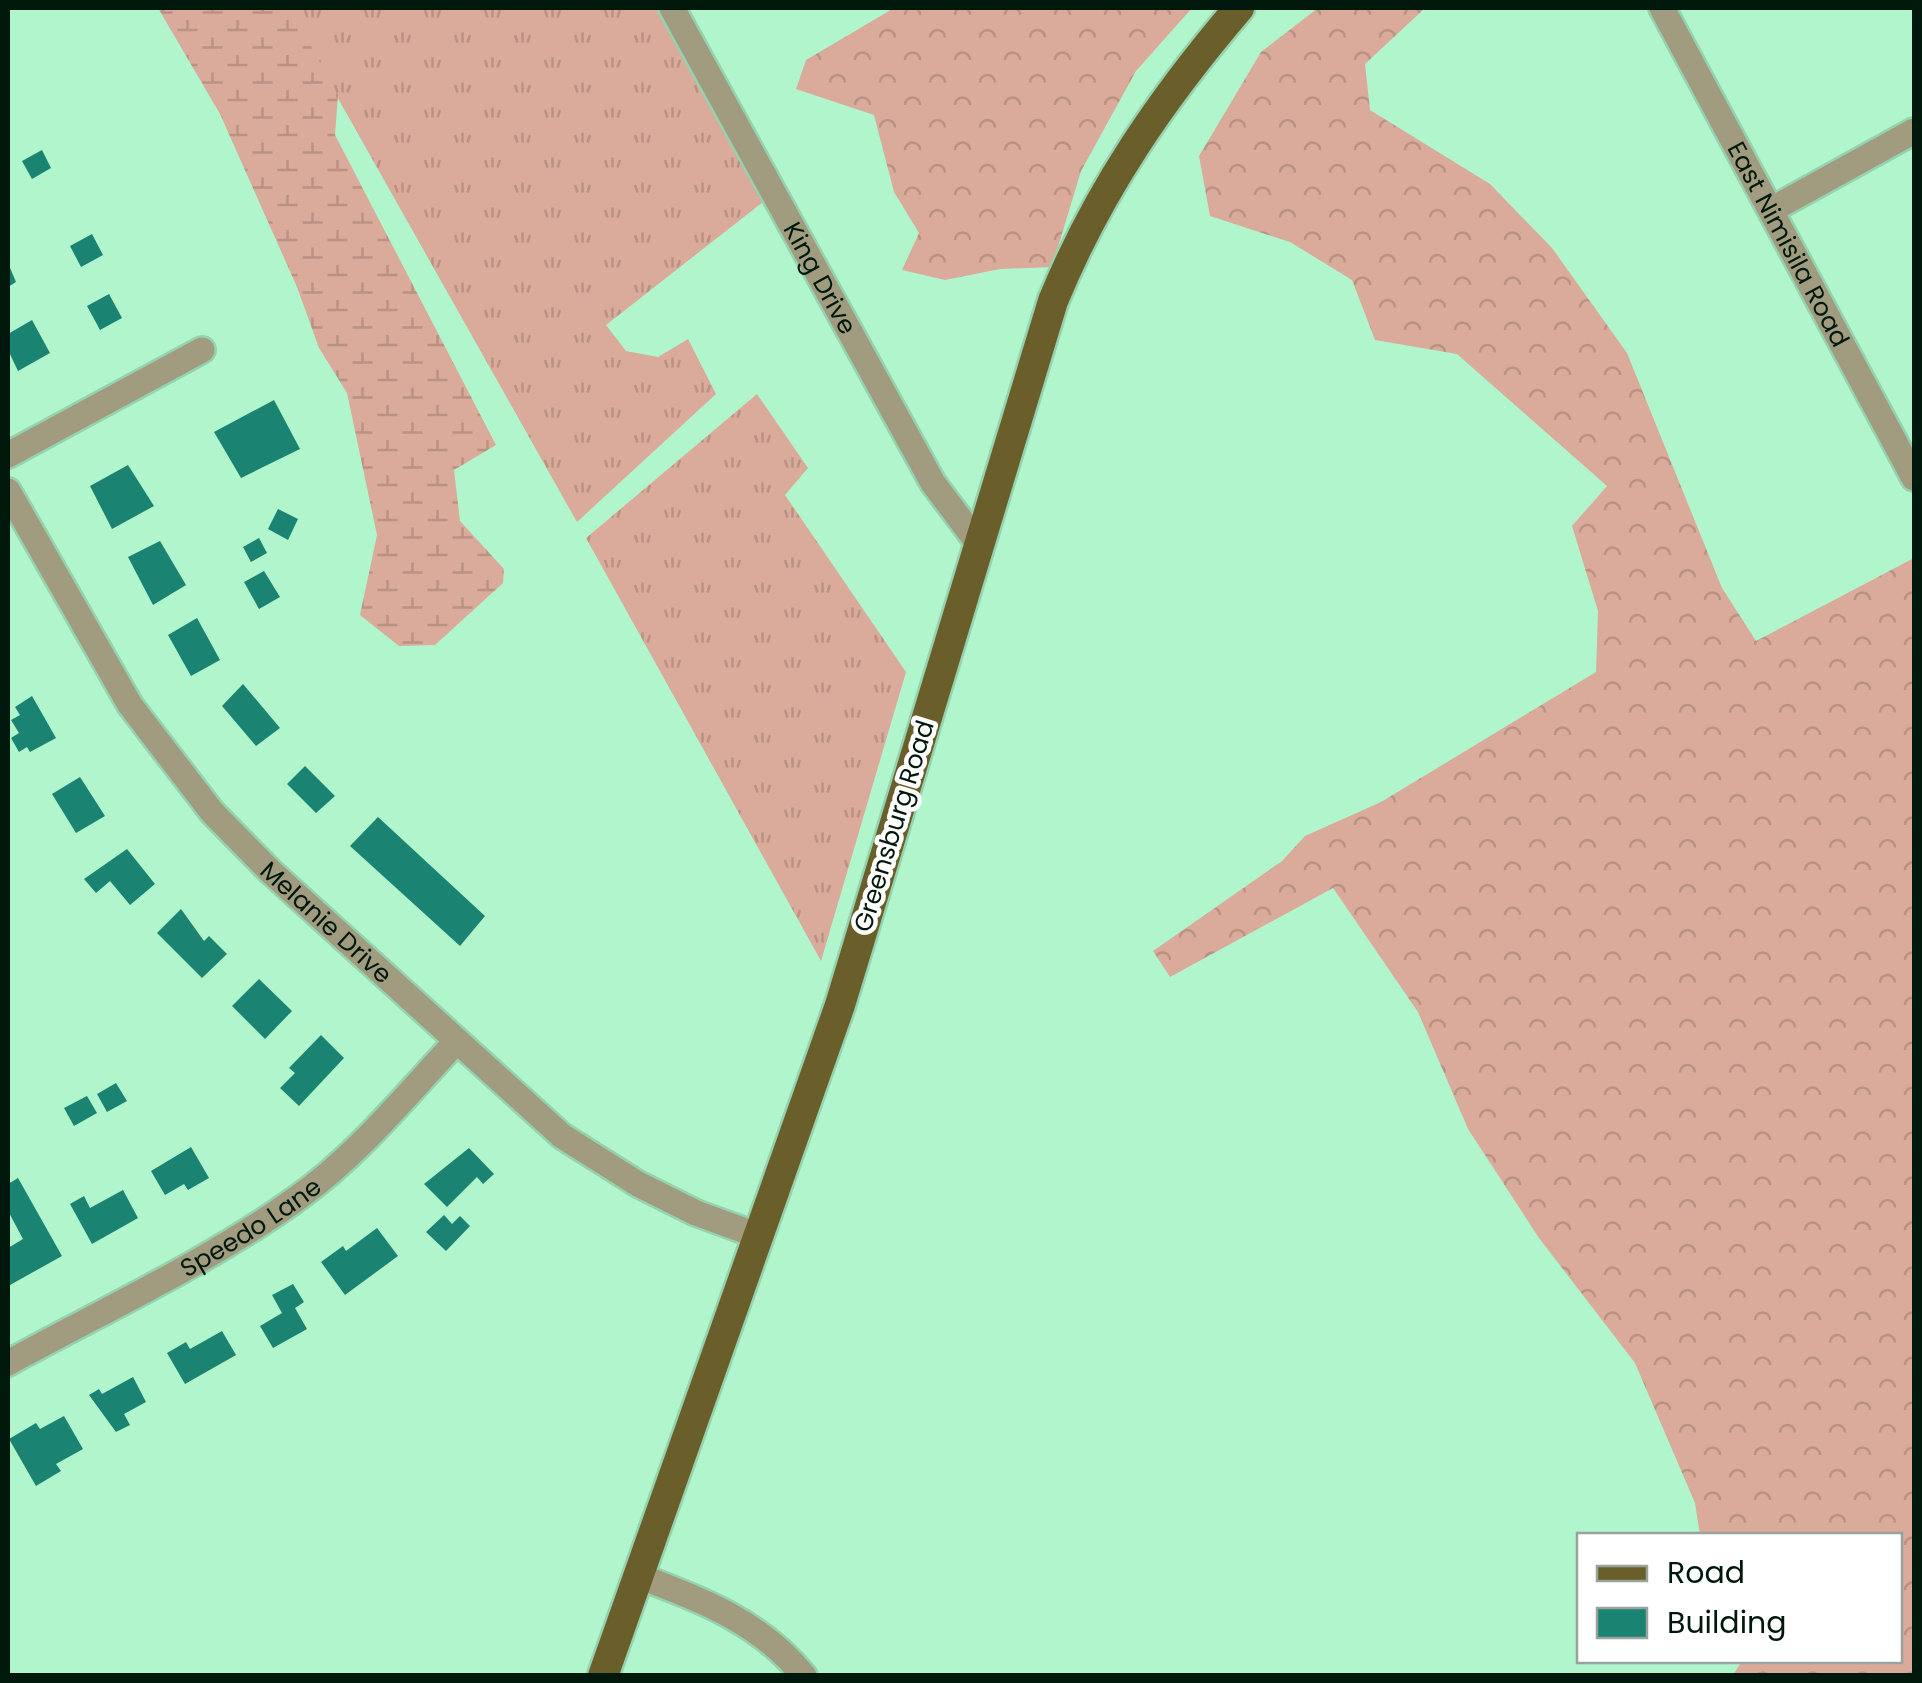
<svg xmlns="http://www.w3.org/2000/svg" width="1922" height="1683" viewBox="0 0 1922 1683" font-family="Poppins,sans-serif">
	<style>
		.grass { fill: url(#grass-tufts) }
		.forest { fill: url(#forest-crowns) }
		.wetland { fill: url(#wetland-marsh) }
		.building { fill: #1b8372 }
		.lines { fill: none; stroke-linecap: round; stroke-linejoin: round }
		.minor-casing { stroke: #95d2ae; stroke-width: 30 }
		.major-casing { stroke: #95d2ae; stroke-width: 35 }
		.minor { stroke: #a19b80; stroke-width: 25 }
		.major { stroke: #6a5f2a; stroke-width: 30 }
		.labels { text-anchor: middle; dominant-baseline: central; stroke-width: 9; stroke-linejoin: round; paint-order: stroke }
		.street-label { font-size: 25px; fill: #00180b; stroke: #fff }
	</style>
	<defs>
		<pattern id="grass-tufts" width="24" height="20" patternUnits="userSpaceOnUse" patternTransform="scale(2.5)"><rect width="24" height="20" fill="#daaa9a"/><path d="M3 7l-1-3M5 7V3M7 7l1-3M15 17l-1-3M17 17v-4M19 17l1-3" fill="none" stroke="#b99283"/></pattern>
		<pattern id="forest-crowns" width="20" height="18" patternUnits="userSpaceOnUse" patternTransform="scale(2.5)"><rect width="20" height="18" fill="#daaa9a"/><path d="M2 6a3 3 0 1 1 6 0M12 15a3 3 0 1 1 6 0" fill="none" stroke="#b99283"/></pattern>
		<pattern id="wetland-marsh" width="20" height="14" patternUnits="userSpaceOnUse" patternTransform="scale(2.5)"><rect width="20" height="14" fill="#daaa9a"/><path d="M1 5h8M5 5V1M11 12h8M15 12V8" fill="none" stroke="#b99283"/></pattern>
	</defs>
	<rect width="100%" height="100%" fill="#b1f5cd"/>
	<g class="grass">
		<polygon points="287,8 657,8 763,202 606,325 626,351 658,357 688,339 716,394 577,522"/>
		<polygon points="757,394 808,468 785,495 906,672 821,961 586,538"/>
	</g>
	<g class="forest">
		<polygon points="894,8 1192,8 1136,71 1081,171 1052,267 1000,269 945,280 902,270 919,233 894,192 874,115 796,89 806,60"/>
		<polygon points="1318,8 1425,8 1365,64 1370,110 1490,184 1552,248 1627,353 1722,588 1756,641 1914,558 1914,1675 1733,1675 1742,1661 1900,1660 1900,1536 1700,1535 1695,1503 1635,1363 1539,1238 1468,1129 1418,1012 1333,888 1170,977 1153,951 1282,861 1305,836 1381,802 1596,672 1598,611 1572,526 1607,486 1457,354 1375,340 1352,280 1290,242 1210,216 1199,156 1261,52"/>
	</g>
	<polygon class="wetland" points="158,8 290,8 338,95 335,135 496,445 454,470 460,521 504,569 503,583 435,645 399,646 360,615 377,535 347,393 319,348 297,287 220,114"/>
	<g class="building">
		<polygon points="42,150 51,168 32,179 22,161"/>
		<polygon points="92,234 103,255 81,267 70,246"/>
		<polygon points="8,263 16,282 8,287"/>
		<polygon points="109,294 122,318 100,330 87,306"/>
		<polygon points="32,320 50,353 18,371 8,350 8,334"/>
		<polygon points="274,400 300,449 241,478 214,432"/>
		<polygon points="128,465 154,506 112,529 90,486"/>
		<polygon points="278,509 298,519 288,540 268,529"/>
		<polygon points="259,538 267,553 251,562 243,547"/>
		<polygon points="160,541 186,585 153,605 128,557"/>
		<polygon points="264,571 280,597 259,609 244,582"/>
		<polygon points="197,618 220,660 191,676 168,635"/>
		<polygon points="243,684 280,728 256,746 222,706"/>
		<polygon points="32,696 56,738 30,752 27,747 19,752 11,738 19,733 11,720 20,715 15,707"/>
		<polygon points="305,766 335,796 316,813 287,784"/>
		<polygon points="80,777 105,816 76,833 52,794"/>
		<polygon points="378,817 485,916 460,946 350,846"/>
		<polygon points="127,849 155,884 130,905 110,881 96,893 84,879"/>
		<polygon points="181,909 204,941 209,936 227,954 202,978 157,933"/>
		<polygon points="259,979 292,1011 265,1039 232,1006"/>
		<polygon points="321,1035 344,1058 299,1106 280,1088 295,1073 289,1068"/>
		<polygon points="116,1083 127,1101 107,1112 97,1094"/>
		<polygon points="87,1096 97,1113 74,1126 64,1108"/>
		<polygon points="191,1147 209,1178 188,1190 184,1184 165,1195 151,1171"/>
		<polygon points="469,1148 494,1174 483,1184 477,1177 447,1207 424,1184"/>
		<polygon points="18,1178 62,1256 10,1285 8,1248 23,1239 8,1211 8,1184"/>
		<polygon points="123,1190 138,1218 92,1244 70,1204 84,1196 90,1208"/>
		<polygon points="444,1215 452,1224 460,1216 470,1226 446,1251 426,1232"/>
		<polygon points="377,1228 398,1256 345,1295 321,1262 343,1246 346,1251"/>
		<polygon points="293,1284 304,1302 295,1308 307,1329 273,1348 260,1326 282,1313 272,1295"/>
		<polygon points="222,1331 236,1355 185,1384 167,1353 186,1342 190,1349"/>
		<polygon points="133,1377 146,1402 124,1414 130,1425 116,1432 89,1395 99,1389 102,1394"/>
		<polygon points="64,1416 83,1449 56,1464 61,1471 36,1486 9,1439 36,1423 40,1429"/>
	</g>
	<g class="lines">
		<defs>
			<g id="minor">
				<path id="s1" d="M672,8L933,483L978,543"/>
				<path id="s2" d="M1662,8L1914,478"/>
				<polyline points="1771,210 1914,131"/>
				<polyline points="8,455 202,350"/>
				<path id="s3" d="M8,491L130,705L212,812L270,871L562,1136L638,1184L696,1213L759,1236"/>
				<path id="s4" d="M8,1363C104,1310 209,1262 299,1197C358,1155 406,1095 456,1042"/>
				<path d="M639,1576C703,1601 759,1621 804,1676"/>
			</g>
			<path id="major" d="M603,1676L840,1005L1053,301C1098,191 1162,98 1239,8"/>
		</defs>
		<use href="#minor" class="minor-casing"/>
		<use href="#major" class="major-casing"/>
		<use href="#minor" class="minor"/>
		<use href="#major" class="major"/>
	</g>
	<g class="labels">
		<g class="street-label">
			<text stroke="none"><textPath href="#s2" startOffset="268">East Nimisila Road</textPath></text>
			<text stroke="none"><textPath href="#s1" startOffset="308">King Drive</textPath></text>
			<text transform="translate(894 826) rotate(-73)">Greensburg Road</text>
			<text stroke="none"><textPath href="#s3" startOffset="540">Melanie Drive</textPath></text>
			<text stroke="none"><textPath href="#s4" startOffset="278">Speedo Lane</textPath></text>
		</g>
	</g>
	<rect width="1922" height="1683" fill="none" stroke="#00180b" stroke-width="20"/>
	<rect x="1577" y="1533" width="325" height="130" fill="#ffffff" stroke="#99a39d" stroke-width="2.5"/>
	<rect x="1597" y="1566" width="50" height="15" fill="#6a5f2a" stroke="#99a39d" stroke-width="2.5"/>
	<text x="1667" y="1583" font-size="30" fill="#00180b">Road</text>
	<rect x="1597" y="1608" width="50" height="30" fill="#1b8372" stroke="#99a39d" stroke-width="2.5"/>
	<text x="1667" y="1633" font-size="30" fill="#00180b">Building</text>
</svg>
